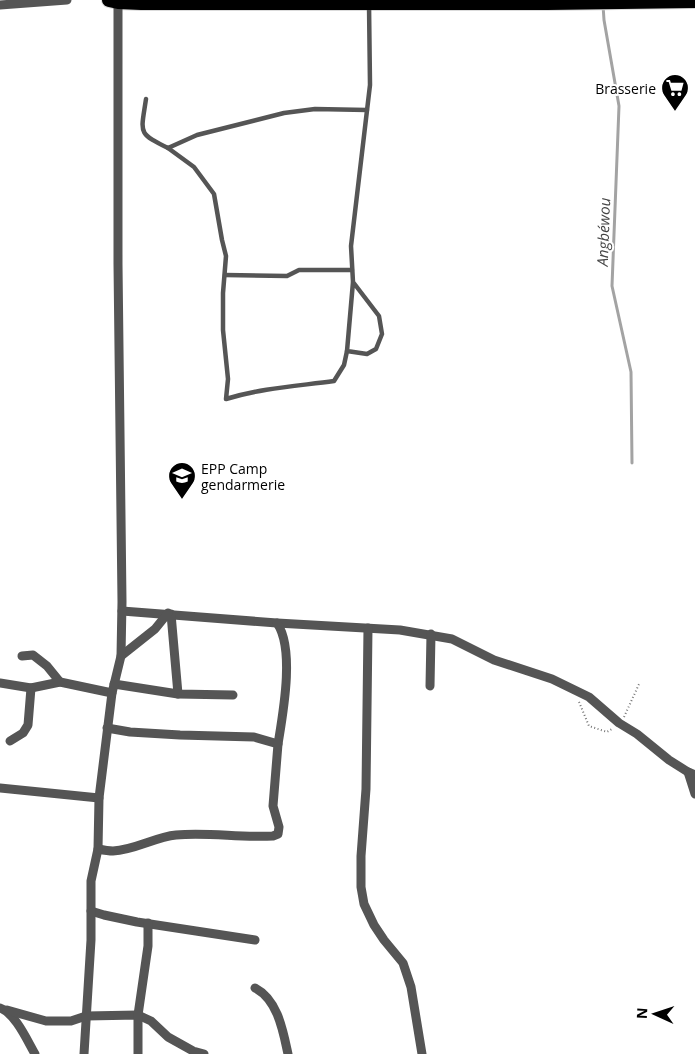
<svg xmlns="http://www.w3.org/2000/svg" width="695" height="1054" viewBox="0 0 695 1054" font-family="'Open Sans',sans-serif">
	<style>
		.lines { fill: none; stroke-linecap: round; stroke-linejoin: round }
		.stream { stroke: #a3a3a3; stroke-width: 3 }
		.trunk-casing { stroke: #dbdbdb; stroke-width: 16 }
		.path { stroke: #777; stroke-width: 2; stroke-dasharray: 1 2.5; stroke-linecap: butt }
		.service { stroke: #555; stroke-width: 4.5 }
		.minor { stroke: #555; stroke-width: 9 }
		.trunk { stroke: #000; stroke-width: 14 }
		.labels { text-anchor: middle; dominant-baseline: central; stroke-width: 4; stroke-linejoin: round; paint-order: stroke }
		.poi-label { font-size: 14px; fill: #000; stroke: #fff; text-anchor: end }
		.water-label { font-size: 15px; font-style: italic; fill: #444; stroke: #fff }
	</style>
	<rect width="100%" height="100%" fill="#fff"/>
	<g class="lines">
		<polyline class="stream" points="603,5 604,20 619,106 612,286 631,372 632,463"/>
		<defs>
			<polyline id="trunk" points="109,0 118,2 141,3 548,3 695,1"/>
		</defs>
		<use href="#trunk" class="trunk-casing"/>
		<g class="path">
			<polyline points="579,702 589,726 607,732 612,729"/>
			<polyline points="624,717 640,682"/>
		</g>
		<g class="service">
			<path d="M146,99C141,133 137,133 168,148L197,135L284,113L315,109L367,110"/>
			<path d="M168,148L194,167L214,194L222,240L226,256L223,293V330L228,379L226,399C262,388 298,386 334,381L344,365L347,351"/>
			<polyline points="225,275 287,276 299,270 352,270"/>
			<polyline points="353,282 379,316 382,334 376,349 367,354 347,351 353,282 351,246 370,85 369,4"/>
		</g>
		<g class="minor">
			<polyline points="0,5 67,0"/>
			<polyline points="122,611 277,623 400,630 452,639 494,660 552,679 589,697 619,723 637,734 669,760 688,772 695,775"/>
			<polyline points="171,614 178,694"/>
			<path d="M277,623C295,649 283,713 278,744"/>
			<polyline points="368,628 366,789 361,856 361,887 364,904 374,925 384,940 403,963 411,987 422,1054"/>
			<polyline points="22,656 33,655 47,666 60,682"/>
			<polyline points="121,656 155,629 168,613"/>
			<polyline points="0,683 31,688 60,682 112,693"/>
			<polyline points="114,684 178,694 233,695"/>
			<polyline points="430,686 431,634"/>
			<polyline points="10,741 23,733 28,725 31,688"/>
			<polyline points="688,772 695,794"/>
			<polyline points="0,788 99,798"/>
			<path d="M98,849C103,850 109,851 113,851C135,850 155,837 176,835C209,832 240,838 273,836L278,834L279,827L273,806L278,744L254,737L180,735L130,732L107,728"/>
			<polyline points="91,911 104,915 137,922 255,940"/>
			<path d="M255,988C278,1000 283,1031 288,1054"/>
			<path d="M0,1008C15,1013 27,1040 35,1054"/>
			<polyline points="7,1010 46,1021 71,1021 86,1016 138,1015 151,1021 168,1037 193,1051 204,1054"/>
			<polyline points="84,1054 91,940 91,881 98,849 99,798 112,693 121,656 122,602 118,264 118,0"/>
			<polyline points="138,1054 138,1015 148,946 148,923"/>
		</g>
		<use href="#trunk" class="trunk"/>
	</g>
	<defs>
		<symbol id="supermarket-pin" viewBox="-11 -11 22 30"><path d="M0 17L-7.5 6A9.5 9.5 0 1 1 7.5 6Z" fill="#000" stroke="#fff"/><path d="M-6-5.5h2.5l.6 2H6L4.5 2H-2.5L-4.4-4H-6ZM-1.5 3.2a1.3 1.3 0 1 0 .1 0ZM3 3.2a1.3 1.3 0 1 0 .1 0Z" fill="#fff"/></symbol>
		<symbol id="school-pin" viewBox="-11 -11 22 30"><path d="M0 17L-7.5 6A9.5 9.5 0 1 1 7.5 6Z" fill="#000" stroke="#fff"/><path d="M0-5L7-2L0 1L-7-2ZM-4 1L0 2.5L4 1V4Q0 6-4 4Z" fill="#fff"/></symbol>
	</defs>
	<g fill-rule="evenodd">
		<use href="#supermarket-pin" x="659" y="72" width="32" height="43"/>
		<use href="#school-pin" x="166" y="460" width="32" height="43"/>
	</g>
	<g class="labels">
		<g class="poi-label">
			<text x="656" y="88">Brasserie</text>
			<text x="201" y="468" text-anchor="start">EPP Camp<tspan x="201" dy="16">gendarmerie</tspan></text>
		</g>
		<g class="water-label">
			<text transform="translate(603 232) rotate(-88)">Angbéwou</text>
		</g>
	</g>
	<g transform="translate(655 1014) rotate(273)" stroke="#ffffff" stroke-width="4" paint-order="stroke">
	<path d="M0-4L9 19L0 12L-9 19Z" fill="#000000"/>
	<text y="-8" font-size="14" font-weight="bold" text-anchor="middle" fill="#000000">N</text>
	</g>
</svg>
